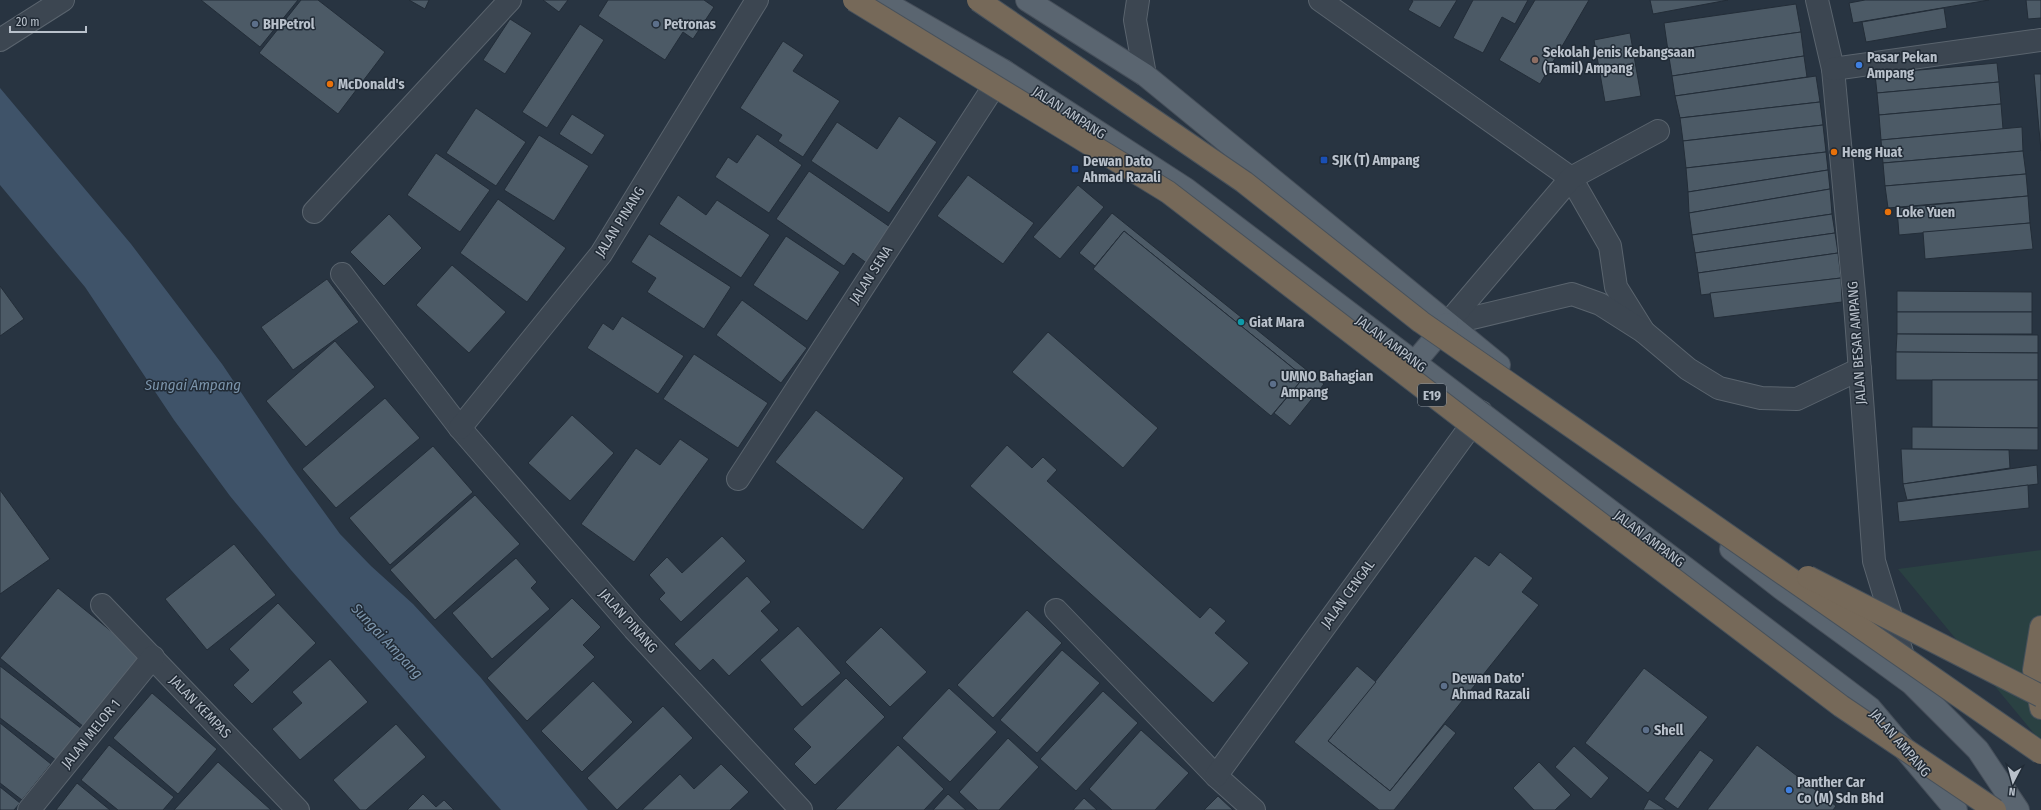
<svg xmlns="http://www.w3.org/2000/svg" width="2041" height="810" viewBox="0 0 2041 810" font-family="'Fira Sans Condensed',sans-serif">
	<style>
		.green { fill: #2a4142 }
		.water { fill: #3f5369 }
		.building { fill: #4c5a66; stroke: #232d38 }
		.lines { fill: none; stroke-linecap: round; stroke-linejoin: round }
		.minor-casing { stroke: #5a646e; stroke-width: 24 }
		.major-casing { stroke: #464f5a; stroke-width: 24 }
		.highway-casing { stroke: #47515b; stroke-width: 24 }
		.minor { stroke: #3c4651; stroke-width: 22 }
		.major { stroke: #5a6570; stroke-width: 22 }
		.highway { stroke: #766959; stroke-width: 22 }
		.highway-bridge-casing { stroke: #47515b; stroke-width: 24; stroke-linecap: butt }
		.highway-bridge { stroke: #766959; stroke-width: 22 }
		.service-dot { fill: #5c6f8a; stroke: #212b36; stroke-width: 1.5 }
		.education-dot { fill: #8d6e63; stroke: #212b36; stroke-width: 1.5 }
		.shop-dot { fill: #3f7fe0; stroke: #212b36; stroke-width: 1.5 }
		.food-dot { fill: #e8710a; stroke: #212b36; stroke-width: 1.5 }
		.transit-dot { fill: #1a4fb4; stroke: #212b36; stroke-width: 1.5 }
		.culture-dot { fill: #0f9aa8; stroke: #212b36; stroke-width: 1.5 }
		.labels { text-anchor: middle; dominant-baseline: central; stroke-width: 3; stroke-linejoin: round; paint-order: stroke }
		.shield { fill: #212b36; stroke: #8b949e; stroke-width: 1 }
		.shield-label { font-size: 13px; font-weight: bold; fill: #b9c1cb }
		.poi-label { font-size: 14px; font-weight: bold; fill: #b9c1cb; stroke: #212b36; text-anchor: start }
		.street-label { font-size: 14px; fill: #b9c1cb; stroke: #212b36 }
		.water-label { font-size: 15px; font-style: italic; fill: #7b94ab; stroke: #212b36 }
	</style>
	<rect width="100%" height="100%" fill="#283441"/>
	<polygon class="green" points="2041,550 2041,742 1898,569"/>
	<polygon class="water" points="0,88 131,244 222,364 290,465 340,534 371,566 413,604 481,678 588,810 501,810 291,570 230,496 174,420 85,287 0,185"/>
	<g class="building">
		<polygon points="201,0 298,0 260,47"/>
		<polygon points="301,0 318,0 385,52 338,114 259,53"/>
		<polygon points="409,0 429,0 425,9"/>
		<polygon points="543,0 568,0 559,12"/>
		<polygon points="608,0 704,0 714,7 693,39 683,32 665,60 598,16"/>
		<polygon points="1411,0 1457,0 1440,28 1408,10 1413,1"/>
		<polygon points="1473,0 1528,0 1515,24 1502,17 1483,53 1453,38"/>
		<polygon points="1535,0 1589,0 1540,84 1499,60"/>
		<polygon points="1650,0 1728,0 1653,14"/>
		<polygon points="1865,0 1989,0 1853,23 1849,3"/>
		<polygon points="2026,0 2041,0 2041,18 2028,19"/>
		<polygon points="1796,4 1801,32 1668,51 1664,23"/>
		<polygon points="1944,8 1947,28 1866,42 1862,22"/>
		<polygon points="510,19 532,33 505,74 483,60"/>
		<polygon points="580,24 604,40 547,128 522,112"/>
		<polygon points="1801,32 1804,56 1672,76 1668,51"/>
		<polygon points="1630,33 1641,96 1605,102 1594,40"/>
		<polygon points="783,41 804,55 793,71 840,101 803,157 778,141 782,135 740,108"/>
		<polygon points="1804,56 1807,77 1675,96 1672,76"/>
		<polygon points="1997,63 1999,82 1877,93 1875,74"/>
		<polygon points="2034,74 2041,74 2041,151"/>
		<polygon points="1816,76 1820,102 1680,118 1675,96"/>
		<polygon points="1999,82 2001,104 1879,115 1877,93"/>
		<polygon points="1820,102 1823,125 1683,141 1680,118"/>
		<polygon points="2001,104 2003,129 1881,140 1879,115"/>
		<polygon points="476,108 526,142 496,186 446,153"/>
		<polygon points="572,114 605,135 592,155 559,134"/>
		<polygon points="899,116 937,142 889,213 811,161 837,122 877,149"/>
		<polygon points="1823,125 1826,152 1686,168 1683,141"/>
		<polygon points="2022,127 2023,151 1883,163 1881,140"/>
		<polygon points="757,134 802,165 769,213 715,177 728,157 737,163"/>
		<polygon points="539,135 589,166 554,221 504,190"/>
		<polygon points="2023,151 2026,174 1885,186 1883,163"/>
		<polygon points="1826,152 1828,170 1688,192 1686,168"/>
		<polygon points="436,153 490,190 460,232 407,195"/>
		<polygon points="1828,170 1830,189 1689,213 1688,192"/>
		<polygon points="809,171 893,229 868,264 853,253 844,266 776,219"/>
		<polygon points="2026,174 2028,196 1888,208 1885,186"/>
		<polygon points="968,175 1034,223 1003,264 937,216"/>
		<polygon points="1078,185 1104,207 1060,259 1033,237"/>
		<polygon points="1830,189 1832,214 1692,235 1689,213"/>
		<polygon points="678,195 706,215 717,200 770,235 741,278 659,224"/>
		<polygon points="2028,196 2030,223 1899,235 1897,208"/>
		<polygon points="498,199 566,248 527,302 460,253"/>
		<polygon points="1112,213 1324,384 1290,426 1274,413 1304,377 1124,231 1095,266 1079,253"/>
		<polygon points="389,214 422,248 384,286 350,252"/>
		<polygon points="1832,214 1835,233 1695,253 1692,235"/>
		<polygon points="2030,223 2033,249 1925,259 1923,232"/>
		<polygon points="1124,231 1304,377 1271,416 1093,269"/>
		<polygon points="1835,233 1838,253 1698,273 1695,253"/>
		<polygon points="649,234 731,287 704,329 647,292 656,278 631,262"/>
		<polygon points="786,236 840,272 807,321 753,285"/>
		<polygon points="1838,253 1841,278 1701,295 1698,273"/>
		<polygon points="452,265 506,312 469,353 416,305"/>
		<polygon points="1841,278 1842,302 1714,318 1710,293"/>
		<polygon points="327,279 359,322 293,370 261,327"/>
		<polygon points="0,286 24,319 0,336"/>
		<polygon points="1897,291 2032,292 2032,312 1897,312"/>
		<polygon points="742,300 807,348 781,383 716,335"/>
		<rect x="1897" y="312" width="135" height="22"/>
		<polygon points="622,316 684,356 658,394 587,348 603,323 613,330"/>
		<polygon points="1048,332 1158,428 1123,468 1012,372"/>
		<polygon points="1897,334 2038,335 2038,353 1896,352"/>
		<polygon points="335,341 375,387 306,447 266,401"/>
		<polygon points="1896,352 2038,353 2038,380 1896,380"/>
		<polygon points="694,354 768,403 738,448 663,399"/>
		<polygon points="1932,380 2038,380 2038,428 1932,427"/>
		<polygon points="385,398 420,438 336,508 302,469"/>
		<polygon points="816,410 904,478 863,530 775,462"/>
		<polygon points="572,415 614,453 570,501 528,463"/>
		<polygon points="1912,427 2038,428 2038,450 1912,449"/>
		<polygon points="680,439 709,459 634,562 581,524 636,448 660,465"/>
		<polygon points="1007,445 1032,468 1043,457 1057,470 1047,481 1200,618 1210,607 1226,621 1215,633 1249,663 1213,703 970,486"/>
		<polygon points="433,446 473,492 390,565 349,518"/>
		<polygon points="1901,449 2009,450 2010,468 1903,484"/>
		<polygon points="2037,465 2038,484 1907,500 1903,484"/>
		<polygon points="2028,485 2029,508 1899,522 1897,502"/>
		<polygon points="0,490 50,559 0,594"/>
		<polygon points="475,495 520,544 435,620 390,570"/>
		<polygon points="722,536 746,561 681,622 659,599 665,593 649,575 667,557 682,573"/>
		<polygon points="234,544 276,595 207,650 165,599"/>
		<polygon points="1500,552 1533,578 1522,592 1539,605 1390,791 1328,741 1475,556 1489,566"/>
		<polygon points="516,558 537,582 531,588 550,609 492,659 452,613"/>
		<polygon points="747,576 771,602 761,611 779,630 729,676 713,659 700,671 674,644"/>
		<polygon points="58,588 143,657 84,727 0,658"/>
		<polygon points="572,598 601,627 583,645 595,657 527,721 487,678"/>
		<polygon points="278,603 316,643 252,704 233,685 249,670 229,649"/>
		<polygon points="1027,610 1062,643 993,718 957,685"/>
		<polygon points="798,626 841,673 802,707 760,660"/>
		<polygon points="881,627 927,672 890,707 845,662"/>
		<polygon points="1062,650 1100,683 1037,753 1000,720"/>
		<polygon points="330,659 368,702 300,760 272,729 302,703 292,692"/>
		<polygon points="0,666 82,729 57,761 0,718"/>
		<polygon points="1357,666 1376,682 1328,741 1390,791 1445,724 1456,733 1394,810 1379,810 1294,742"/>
		<polygon points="1644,668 1708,717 1648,793 1585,743"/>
		<polygon points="846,678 885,717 815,785 794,764 811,747 793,729"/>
		<polygon points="593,681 633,722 582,772 541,731"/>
		<polygon points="949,688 997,732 950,782 902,738"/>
		<polygon points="1103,691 1138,723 1076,791 1040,759"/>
		<polygon points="152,693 217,749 178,794 113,738"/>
		<polygon points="663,706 693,738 617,810 587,778"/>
		<polygon points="0,723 51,764 22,800 0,783"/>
		<polygon points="396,724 426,757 366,810 360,810 333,780"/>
		<polygon points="1141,730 1189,773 1155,810 1112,810 1089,789"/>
		<polygon points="1008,738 1039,767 999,810 978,810 959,792"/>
		<polygon points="109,745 174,797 163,810 118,810 81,780"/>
		<polygon points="898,745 944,789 924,810 835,810"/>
		<polygon points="1757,745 1836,806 1833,810 1707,810"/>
		<polygon points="1574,746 1609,778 1591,799 1555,767"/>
		<polygon points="1700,750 1714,760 1678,809 1664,799"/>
		<polygon points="218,762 271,810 174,810"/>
		<polygon points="1539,762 1571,795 1555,810 1534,810 1513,788"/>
		<polygon points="721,764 749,792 730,810 642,810 680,774 694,789"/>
		<polygon points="77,783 110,810 56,810"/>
		<polygon points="0,787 20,803 14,810 0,810"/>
		<polygon points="423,794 436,807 444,800 454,810 407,810"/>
		<polygon points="948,794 966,810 933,810"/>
		<polygon points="1218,796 1233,810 1204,810"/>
		<polygon points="1084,798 1097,810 1073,810"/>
		<polygon points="1649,799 1666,810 1643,810"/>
	</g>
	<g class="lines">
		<defs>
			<g id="minor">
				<polyline points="1138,0 1135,20 1145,75"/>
				<polyline points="1320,0 1571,178 1610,246 1616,287 1644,332"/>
				<polyline points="1817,0 1833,69 1855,304 1874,561 1907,669"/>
				<polyline points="0,40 63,0"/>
				<polyline points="1833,69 2041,40"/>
				<polyline points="314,212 510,0"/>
				<polyline points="342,274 460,428 634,629 801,810"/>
				<polyline points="1447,324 1572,294 1600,304 1644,332 1688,369 1719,388 1761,398 1797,399 1860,369"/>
				<polyline points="1447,324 1571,178 1658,131"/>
				<polyline points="460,428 601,254 757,0"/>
				<polyline points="738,479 1004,71"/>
				<polyline points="102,605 298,810"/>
				<polyline points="1056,610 1216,776 1254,810"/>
				<polyline points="1216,776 1481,412"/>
				<polyline points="29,810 153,657"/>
			</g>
			<g id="major">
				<polyline points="881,0 1004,71 1186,189 1870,708 1956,810"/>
				<polyline points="1027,0 1145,75 1499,365"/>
				<polyline points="1415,362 1447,324"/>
				<polyline points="1731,549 1781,588 1911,683 1978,750 2018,810"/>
			</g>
			<polyline id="highway" points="2041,627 2034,670 2041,708"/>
		</defs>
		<use href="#minor" class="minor-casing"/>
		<use href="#major" class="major-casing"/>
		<use href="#highway" class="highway-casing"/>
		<use href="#minor" class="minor"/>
		<use href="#major" class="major"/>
		<use href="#highway" class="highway"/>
		<defs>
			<g id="highway-bridge">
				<polyline points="854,0 1168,192 1551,486 1841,706 1995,810"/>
				<polyline points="978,0 1244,182 1421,322 2041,753"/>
				<polyline points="1808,577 2041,696"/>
			</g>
		</defs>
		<use href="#highway-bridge" class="highway-bridge-casing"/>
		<use href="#highway-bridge" class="highway-bridge"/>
	</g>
	<g class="service-dot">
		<circle cx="255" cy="24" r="4"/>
		<circle cx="656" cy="24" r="4"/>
		<circle cx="1273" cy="384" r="4"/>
		<circle cx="1444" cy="686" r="4"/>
		<circle cx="1646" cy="730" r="4"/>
	</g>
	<circle class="education-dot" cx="1535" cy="60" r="4"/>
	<g class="shop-dot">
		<circle cx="1859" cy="65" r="4"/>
		<circle cx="1789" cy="790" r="4"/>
	</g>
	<g class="food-dot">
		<circle cx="330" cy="84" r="4"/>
		<circle cx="1834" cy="152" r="4"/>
		<circle cx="1888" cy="212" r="4"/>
	</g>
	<g class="transit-dot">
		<rect x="1320" y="156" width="8" height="8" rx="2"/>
		<rect x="1071" y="165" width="8" height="8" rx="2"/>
	</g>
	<circle class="culture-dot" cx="1241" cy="322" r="4"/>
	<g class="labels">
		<rect class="shield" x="1418" y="384" width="28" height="22" rx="3"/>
		<g class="shield-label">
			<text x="1432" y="395">E19</text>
		</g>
		<g class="poi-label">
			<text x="263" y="24">BHPetrol</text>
			<text x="664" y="24">Petronas</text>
			<text x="1543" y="52">Sekolah Jenis Kebangsaan<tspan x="1543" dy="16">(Tamil) Ampang</tspan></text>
			<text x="1867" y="57">Pasar Pekan<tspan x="1867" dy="16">Ampang</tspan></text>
			<text x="338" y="84">McDonald's</text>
			<text x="1842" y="152">Heng Huat</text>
			<text x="1332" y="160">SJK (T) Ampang</text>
			<text x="1083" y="161">Dewan Dato<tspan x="1083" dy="16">Ahmad Razali</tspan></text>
			<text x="1896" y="212">Loke Yuen</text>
			<text x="1249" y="322">Giat Mara</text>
			<text x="1281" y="376">UMNO Bahagian<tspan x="1281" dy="16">Ampang</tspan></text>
			<text x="1452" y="678">Dewan Dato'<tspan x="1452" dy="16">Ahmad Razali</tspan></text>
			<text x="1654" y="730">Shell</text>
			<text x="1797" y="782">Panther Car<tspan x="1797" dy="16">Co (M) Sdn Bhd</tspan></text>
		</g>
		<g class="street-label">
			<text transform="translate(1069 113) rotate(33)">JALAN AMPANG</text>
			<text transform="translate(620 222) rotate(-58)">JALAN PINANG</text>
			<text transform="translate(871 275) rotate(-57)">JALAN SENA</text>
			<text transform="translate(1857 343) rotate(-94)">JALAN BESAR AMPANG</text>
			<text transform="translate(1391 344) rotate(37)">JALAN AMPANG</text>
			<text transform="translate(1649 539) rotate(37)">JALAN AMPANG</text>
			<text transform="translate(1348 594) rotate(-54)">JALAN CENGAL</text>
			<text transform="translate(628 621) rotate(48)">JALAN PINANG</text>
			<text transform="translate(200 707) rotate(46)">JALAN KEMPAS</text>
			<text transform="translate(91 734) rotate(-51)">JALAN MELOR 1</text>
			<text transform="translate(1900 743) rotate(49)">JALAN AMPANG</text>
		</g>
		<g class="water-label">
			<text x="193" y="385">Sungai Ampang</text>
			<text transform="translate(387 641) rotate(47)">Sungai Ampang</text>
		</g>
	</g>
	<g transform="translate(2013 782) rotate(186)" stroke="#212b36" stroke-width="3" paint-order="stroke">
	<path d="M0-3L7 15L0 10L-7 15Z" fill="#b9c1cb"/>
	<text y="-6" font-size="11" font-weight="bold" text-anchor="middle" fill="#b9c1cb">N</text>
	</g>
	<path d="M10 26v6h76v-6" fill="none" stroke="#b9c1cb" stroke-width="2"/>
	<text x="16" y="26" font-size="12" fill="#b9c1cb" stroke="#212b36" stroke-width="3" paint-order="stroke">20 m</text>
</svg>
